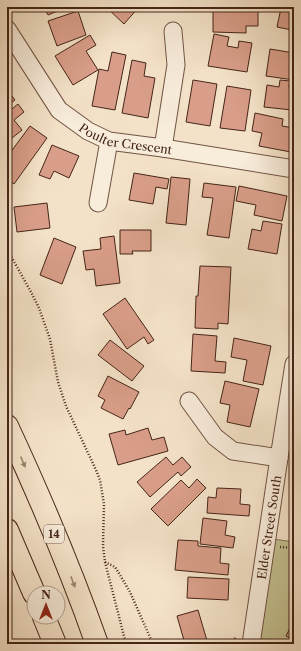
<svg xmlns="http://www.w3.org/2000/svg" width="301" height="651" viewBox="0 0 301 651" font-family="'Libre Caslon Text',serif">
	<style>
		.green { fill: #c4c090; stroke: #847254 }
		.building { fill: #d99e89; stroke: #452518 }
		.lines { fill: none; stroke-linecap: round; stroke-linejoin: round }
		.minor-casing { stroke: #715444; stroke-width: 19 }
		.highway-casing { stroke: #452518; stroke-width: 24 }
		.path { stroke: #452518; stroke-width: 2.5; stroke-dasharray: 1 2; stroke-linecap: butt }
		.minor { stroke: #f8ecdb; stroke-width: 17 }
		.highway { stroke: #f4e2c8; stroke-width: 22 }
		.oneway { fill: #9c8470 }
		.labels { text-anchor: middle; dominant-baseline: central; stroke-width: 3; stroke-linejoin: round; paint-order: stroke }
		.shield { fill: #f8ecdb; stroke: #7b6152; stroke-width: 1 }
		.shield-label { font-size: 11px; font-weight: bold; fill: #452518 }
		.street-label { font-size: 12px; fill: #452518; stroke: #f8ecdb }
	</style>
	<rect width="100%" height="100%" fill="#f4e2c8"/>
	<filter id="stains"><feTurbulence type="fractalNoise" baseFrequency=".005" numOctaves="4"/><feColorMatrix values="0 0 0 0 .2 0 0 0 0 .09 0 0 0 0 .02 0 0 0 .5 -.17"/></filter>
	<radialGradient id="worn" r=".72"><stop offset=".6" stop-color="#630" stop-opacity="0"/><stop offset="1" stop-color="#630" stop-opacity=".3"/></radialGradient>
	<polygon class="green" points="273,539 294,542 294,644 259,644"/>
	<g class="building">
		<polygon points="44,7 67,7 48,15"/>
		<polygon points="106,7 137,7 138,8 124,24"/>
		<polygon points="213,7 258,8 258,26 246,26 246,33 213,32"/>
		<polygon points="281,8 294,11 294,41 290,40 292,30 277,27"/>
		<polygon points="78,11 86,35 57,46 48,21"/>
		<polygon points="214,34 229,37 227,46 238,48 239,41 252,43 247,72 208,66"/>
		<polygon points="90,35 96,45 86,51 98,70 73,85 55,56"/>
		<polygon points="270,49 294,53 294,80 266,76"/>
		<polygon points="112,52 126,55 115,110 92,106 99,69 108,71"/>
		<polygon points="132,60 146,63 144,76 155,78 148,118 122,113"/>
		<polygon points="193,80 217,84 210,126 186,122"/>
		<polygon points="280,80 290,81 289,87 294,87 294,119 289,118 292,110 264,107 267,85 279,87"/>
		<polygon points="227,86 251,90 245,131 220,128"/>
		<polygon points="7,91 8,91 15,100 7,106"/>
		<polygon points="18,104 24,112 14,120 22,130 7,142 7,113"/>
		<polygon points="255,113 283,119 282,126 294,128 294,140 291,152 259,146 262,133 252,131"/>
		<polygon points="30,126 47,138 14,184 7,179 7,157"/>
		<polygon points="52,145 79,156 69,178 54,171 50,179 39,175"/>
		<polygon points="134,173 169,179 167,189 156,187 153,204 129,200"/>
		<polygon points="171,177 190,179 186,225 166,223"/>
		<polygon points="204,183 236,187 229,238 207,235 213,198 202,197"/>
		<polygon points="239,186 287,196 282,221 254,215 256,205 236,201"/>
		<polygon points="47,203 50,228 17,232 14,207"/>
		<polygon points="263,221 282,224 277,254 248,249 252,229 261,231"/>
		<polygon points="120,230 151,230 151,251 132,251 133,254 120,254"/>
		<polygon points="114,236 120,283 96,286 94,269 86,270 83,251 101,249 100,238"/>
		<polygon points="54,238 76,247 62,284 40,275"/>
		<polygon points="200,266 231,267 228,324 218,323 218,329 195,328 196,296 198,296"/>
		<polygon points="125,298 154,340 148,344 144,337 127,349 103,314"/>
		<polygon points="193,334 217,336 215,361 226,362 225,373 191,371"/>
		<polygon points="234,338 271,346 263,385 243,381 247,360 231,357"/>
		<polygon points="110,340 144,366 132,381 98,355"/>
		<polygon points="108,376 139,392 130,409 129,408 123,419 101,408 105,400 98,396"/>
		<polygon points="225,381 259,389 250,427 227,422 230,405 220,403"/>
		<polygon points="148,428 152,440 164,437 168,451 118,465 109,434 125,430 126,435"/>
		<polygon points="166,457 173,465 182,457 191,467 181,476 178,472 150,497 137,482"/>
		<polygon points="197,479 206,488 168,526 151,509 181,480 189,488"/>
		<polygon points="217,488 241,489 240,504 250,505 249,516 207,513 208,497 216,498"/>
		<polygon points="203,518 227,521 225,535 235,537 233,548 200,544"/>
		<polygon points="178,540 198,541 198,546 221,548 220,563 229,564 228,575 175,570"/>
		<polygon points="188,577 229,579 228,600 187,598"/>
		<polygon points="198,610 208,644 185,644 177,616"/>
		<polygon points="291,626 294,627 293,639 286,636"/>
	</g>
	<g class="lines">
		<defs>
			<g id="minor">
				<path id="s1" d="M7,29L59,110L88,131L109,141L163,148L294,169"/>
				<polyline points="163,148 176,65 173,31"/>
				<polyline points="98,203 109,141"/>
				<polyline points="189,401 215,437 233,451 279,458"/>
				<path id="s2" d="M251,644L279,458L294,364"/>
			</g>
			<g id="highway">
				<path d="M7,426C40,497 71,570 97,644"/>
				<polyline points="7,530 34,593"/>
				<polyline points="44,617 55,644"/>
			</g>
		</defs>
		<use href="#minor" class="minor-casing"/>
		<use href="#highway" class="highway-casing"/>
		<g class="path">
			<polyline points="7,249 31,292 39,308 50,339 58,382 66,406 96,470 100,480 104,504 103,546 105,562 126,644"/>
			<polyline points="280,547 294,548"/>
			<polyline points="105,562 115,567 120,575 130,592 153,644"/>
			<polyline points="266,641 279,644"/>
			<polyline points="232,644 236,636"/>
		</g>
		<use href="#minor" class="minor"/>
		<use href="#highway" class="highway"/>
	</g>
	<defs><path id="oneway-solid" d="M-6-.8H1V-3.2L6.5 0L1 3.2V.8H-6Z"/></defs>
	<g class="oneway">
		<use href="#oneway-solid" transform="translate(23 462) rotate(67)"/>
		<use href="#oneway-solid" transform="translate(73 582) rotate(69)"/>
	</g>
	<g class="labels">
		<rect class="shield" x="44" y="525" width="20" height="18" rx="3"/>
		<g class="shield-label">
			<text x="54" y="534">14</text>
		</g>
		<g class="street-label">
			<text stroke="none"><textPath href="#s1" startOffset="171">Poulter Crescent</textPath></text>
			<text stroke="none"><textPath href="#s2" startOffset="118">Elder Street South</textPath></text>
		</g>
	</g>
	<rect width="301" height="651" fill="none" stroke="#f4e2c8" stroke-width="24"/>
	<rect x="8" y="8" width="285" height="635" fill="none" stroke="#452518" stroke-width="2"/>
	<rect x="12" y="12" width="277" height="627" fill="none" stroke="#452518"/>
	<g transform="translate(46 605)"><circle r="19" fill="#f8ecdb" stroke="#b09c8d"/>
	<path d="M0-3L7 15L0 10L-7 15Z" fill="#8f2418"/>
	<text y="-6" font-size="11" font-weight="bold" text-anchor="middle" fill="#452518">N</text>
	</g>
	<rect width="100%" height="100%" filter="url(#stains)"/>
	<rect width="100%" height="100%" fill="url(#worn)"/>
</svg>
